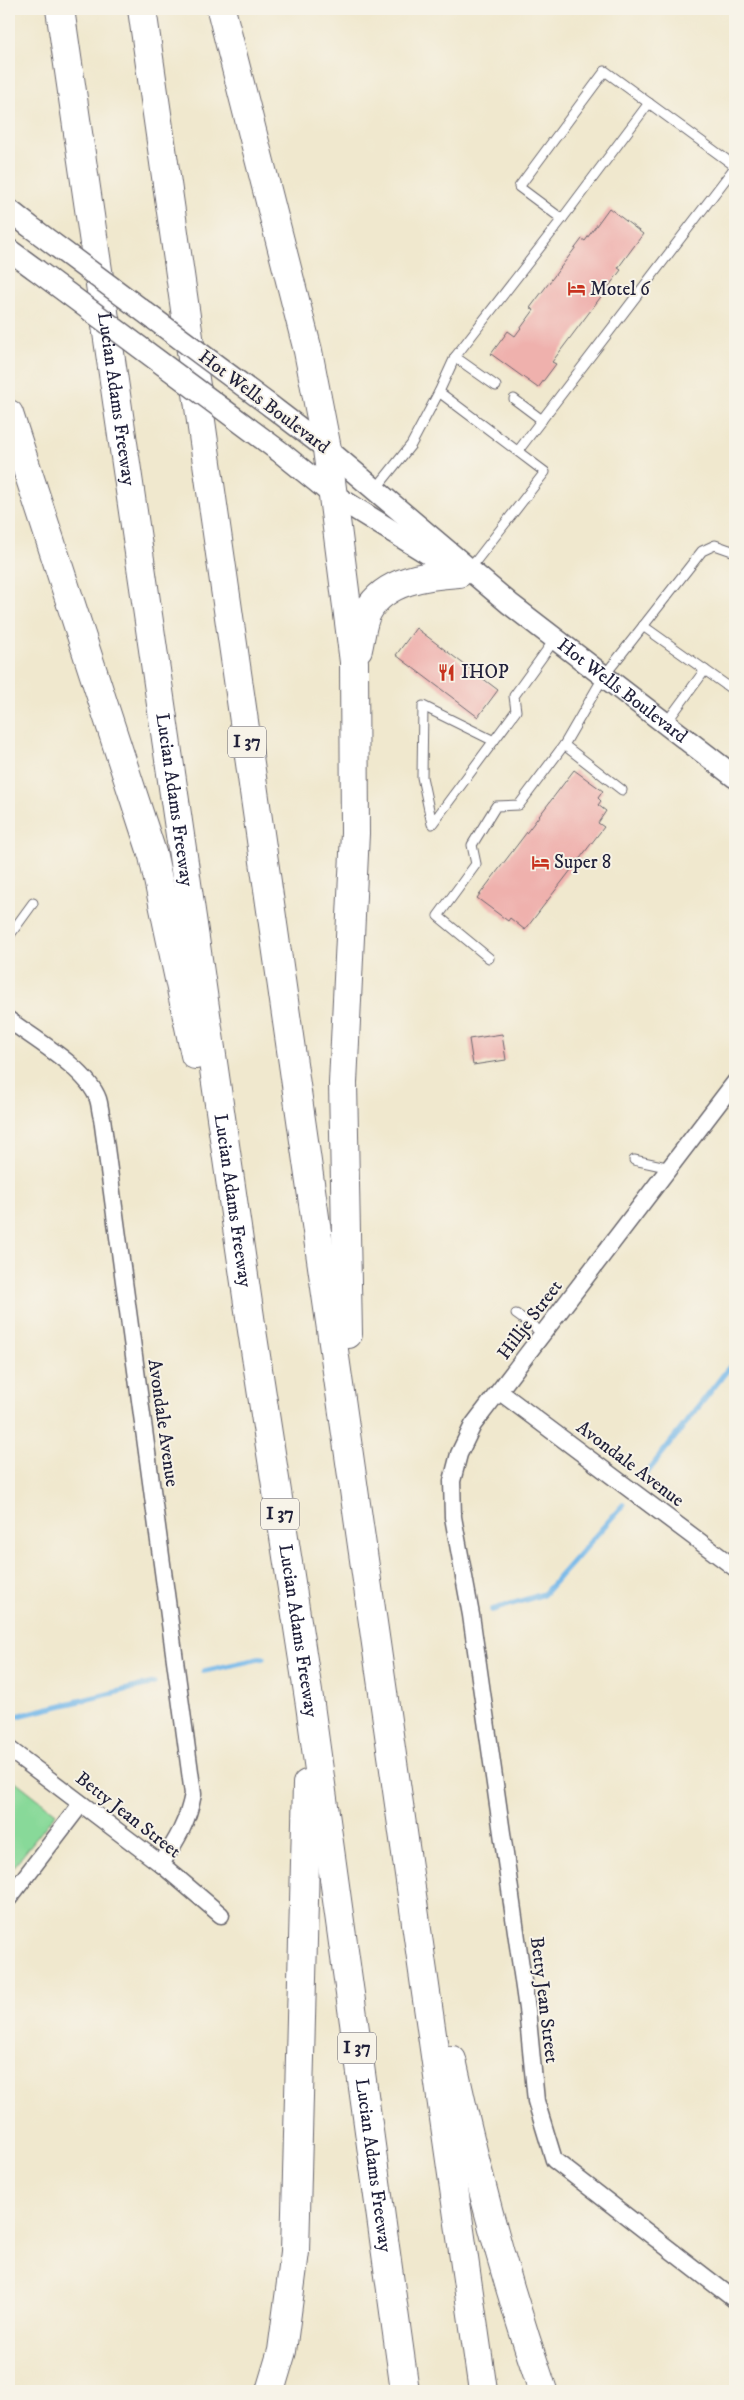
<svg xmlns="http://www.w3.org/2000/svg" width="744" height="2400" viewBox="0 0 744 2400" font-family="'IM FELL DW Pica',serif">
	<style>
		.green { fill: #88d999; stroke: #557e6a }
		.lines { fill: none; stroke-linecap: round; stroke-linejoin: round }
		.stream { stroke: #73b7e9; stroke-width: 5.5 }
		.building { fill: #efb1ad }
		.service-casing { stroke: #6a676e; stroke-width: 11 }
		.minor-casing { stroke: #6a676e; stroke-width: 19 }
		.tertiary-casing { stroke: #6a676e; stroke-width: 24 }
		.motorway-casing { stroke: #6a676e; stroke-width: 30 }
		.service { stroke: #fff; stroke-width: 9 }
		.minor { stroke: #fff; stroke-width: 16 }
		.tertiary { stroke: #fff; stroke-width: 21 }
		.motorway { stroke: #fff; stroke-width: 28 }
		.tertiary-bridge-casing { stroke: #6a676e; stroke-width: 24; stroke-linecap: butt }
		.tertiary-bridge { stroke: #fff; stroke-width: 21 }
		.labels { text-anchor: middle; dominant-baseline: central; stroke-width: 4; stroke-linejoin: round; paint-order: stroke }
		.shield { fill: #f7f3e8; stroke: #62616f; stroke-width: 1 }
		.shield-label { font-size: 18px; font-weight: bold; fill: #22223b }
		.poi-label { font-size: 19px; fill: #22223b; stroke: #f7f3e8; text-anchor: start }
		.street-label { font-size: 19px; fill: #22223b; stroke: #f7f3e8 }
	</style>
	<rect width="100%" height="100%" fill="#f7f3e8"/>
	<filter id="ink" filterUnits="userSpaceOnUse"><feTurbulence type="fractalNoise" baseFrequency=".02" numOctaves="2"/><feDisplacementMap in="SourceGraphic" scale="10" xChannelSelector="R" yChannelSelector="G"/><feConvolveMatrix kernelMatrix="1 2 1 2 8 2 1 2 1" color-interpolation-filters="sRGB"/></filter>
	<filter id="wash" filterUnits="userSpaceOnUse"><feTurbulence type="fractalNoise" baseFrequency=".0096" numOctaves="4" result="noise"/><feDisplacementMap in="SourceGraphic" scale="20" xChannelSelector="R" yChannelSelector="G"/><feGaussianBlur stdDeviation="1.12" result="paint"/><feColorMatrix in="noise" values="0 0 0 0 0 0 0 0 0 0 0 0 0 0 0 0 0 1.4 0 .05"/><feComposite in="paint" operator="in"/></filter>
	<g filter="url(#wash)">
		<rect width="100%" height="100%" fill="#f0e8ce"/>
		<polygon class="green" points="9,1776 56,1813 9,1873"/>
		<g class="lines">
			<g class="stream">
				<polyline points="646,1474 728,1369 735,1364"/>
				<polyline points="492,1610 544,1594 623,1505"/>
				<polyline points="204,1671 263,1658"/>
				<polyline points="9,1718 154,1683"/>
			</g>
		</g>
		<g id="blocks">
			<g class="building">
				<polygon points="609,208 643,234 618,268 621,270 552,362 556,364 538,388 491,354 508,331 515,336 534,310 530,308 582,239 585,241"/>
				<polygon points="416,628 498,690 478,717 396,655"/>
				<polygon points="574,770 603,791 598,798 601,801 598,805 606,811 598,823 604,827 525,930 510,918 508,921 477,898"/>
				<polygon points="502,1034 506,1060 473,1065 469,1039"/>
			</g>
		</g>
	</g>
	<g filter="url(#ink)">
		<use href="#blocks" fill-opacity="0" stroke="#6a676e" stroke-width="1"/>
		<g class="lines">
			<defs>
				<g id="service">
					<polyline points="562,219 649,103"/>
					<polyline points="455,357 496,386"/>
					<polyline points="439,392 455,357 562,219 519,187 605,71 735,166"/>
					<polyline points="514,399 542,420"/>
					<polyline points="518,451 735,167"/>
					<polyline points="375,490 411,445 439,392 545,472 469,570"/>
					<polyline points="643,626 733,690"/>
					<polyline points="666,723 705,670"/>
					<polyline points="494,741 423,706 422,777 432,824 516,711 514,696 555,639"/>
					<polyline points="564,745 622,790"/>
					<polyline points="9,936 33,903"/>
					<polyline points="489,958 438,916 476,864 472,845 496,806 519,805 564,745 604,676 702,551 715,545 735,552"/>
					<polyline points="634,1160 671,1168"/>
					<polyline points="516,1314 544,1334"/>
				</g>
				<g id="minor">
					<path d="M9,1020C34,1039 87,1069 98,1099C100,1105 100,1112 102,1118L193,1794C188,1822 176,1841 161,1864"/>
					<polyline points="735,1082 473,1425 459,1454 452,1481 453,1517 471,1615 527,2009 536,2101 554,2160 735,2300"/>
					<polyline points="500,1392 735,1568"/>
					<polyline points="9,1749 161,1864 221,1915"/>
					<polyline points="9,1898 81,1804"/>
				</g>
				<g id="tertiary">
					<polyline points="9,210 28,225"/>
					<polyline points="9,250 35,269"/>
					<path id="s1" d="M272,407L327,449L510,604L735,777"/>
					<polyline points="279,451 332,494 450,567"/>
				</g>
				<g id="motorway">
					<path id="s2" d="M60,9L251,1324L310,1705L405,2391"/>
					<polyline points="142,9 483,2391"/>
					<polyline points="221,9 308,351 327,449 354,662 355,833 343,1083 348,1334"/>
					<polyline points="9,414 153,856 195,1055"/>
					<path d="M358,649C361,637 362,621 368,611C385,580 427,575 459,573"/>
					<path d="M452,2060C476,2172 506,2283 543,2391"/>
					<polyline points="270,2391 282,2351 295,2252 307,1784"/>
				</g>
			</defs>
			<use href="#service" class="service-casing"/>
			<use href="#minor" class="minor-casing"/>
			<use href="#tertiary" class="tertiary-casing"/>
			<use href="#motorway" class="motorway-casing"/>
			<use href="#service" class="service"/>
			<use href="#minor" class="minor"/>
			<use href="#tertiary" class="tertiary"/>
			<use href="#motorway" class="motorway"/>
			<defs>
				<g id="tertiary-bridge">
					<polyline points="28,225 272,407"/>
					<polyline points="35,269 279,451"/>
				</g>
			</defs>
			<use href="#tertiary-bridge" class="tertiary-bridge-casing"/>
			<use href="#tertiary-bridge" class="tertiary-bridge"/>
		</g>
	</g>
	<defs>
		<symbol id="hotel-bare" viewBox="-9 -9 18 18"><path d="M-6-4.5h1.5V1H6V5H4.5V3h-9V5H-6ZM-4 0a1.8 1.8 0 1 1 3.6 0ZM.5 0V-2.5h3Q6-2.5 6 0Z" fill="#c8321e" stroke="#f7f3e8" stroke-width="2.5" paint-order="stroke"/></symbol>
		<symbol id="restaurant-bare" viewBox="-9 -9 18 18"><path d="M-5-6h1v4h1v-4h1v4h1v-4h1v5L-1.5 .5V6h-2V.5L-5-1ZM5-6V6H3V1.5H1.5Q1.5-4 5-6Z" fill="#c8321e" stroke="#f7f3e8" stroke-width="2.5" paint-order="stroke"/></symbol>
	</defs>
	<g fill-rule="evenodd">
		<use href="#hotel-bare" x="564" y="276" width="25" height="25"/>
		<use href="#restaurant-bare" x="434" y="660" width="25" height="25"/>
		<use href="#hotel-bare" x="528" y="850" width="25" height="25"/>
	</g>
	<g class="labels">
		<g class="shield">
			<rect x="228" y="726.5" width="38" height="31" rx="4"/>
			<rect x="261" y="1498.5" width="38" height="31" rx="4"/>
			<rect x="338" y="2032.5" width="38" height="31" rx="4"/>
		</g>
		<g class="shield-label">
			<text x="247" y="742">I 37</text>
			<text x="280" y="1514">I 37</text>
			<text x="357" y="2048">I 37</text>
		</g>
		<g class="poi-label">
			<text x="590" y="289">Motel 6</text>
			<text x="461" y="672">IHOP</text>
			<text x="554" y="862">Super 8</text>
		</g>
		<g class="street-label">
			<text stroke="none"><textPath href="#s2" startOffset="394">Lucian Adams Freeway</textPath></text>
			<text transform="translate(264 402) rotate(37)">Hot Wells Boulevard</text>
			<text stroke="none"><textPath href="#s1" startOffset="451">Hot Wells Boulevard</textPath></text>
			<text stroke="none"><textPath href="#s2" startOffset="799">Lucian Adams Freeway</textPath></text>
			<text stroke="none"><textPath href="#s2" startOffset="1204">Lucian Adams Freeway</textPath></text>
			<text transform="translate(530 1320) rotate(-53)">Hillje Street</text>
			<text transform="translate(163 1423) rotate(82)">Avondale Avenue</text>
			<text transform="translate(630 1464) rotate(37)">Avondale Avenue</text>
			<text stroke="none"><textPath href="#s2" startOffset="1639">Lucian Adams Freeway</textPath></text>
			<text transform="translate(128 1815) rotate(38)">Betty Jean Street</text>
			<text transform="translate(544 2000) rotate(83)">Betty Jean Street</text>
			<text stroke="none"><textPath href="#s2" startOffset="2179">Lucian Adams Freeway</textPath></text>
		</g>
	</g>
	<rect width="744" height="2400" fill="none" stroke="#f7f3e8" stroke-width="30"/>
</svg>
